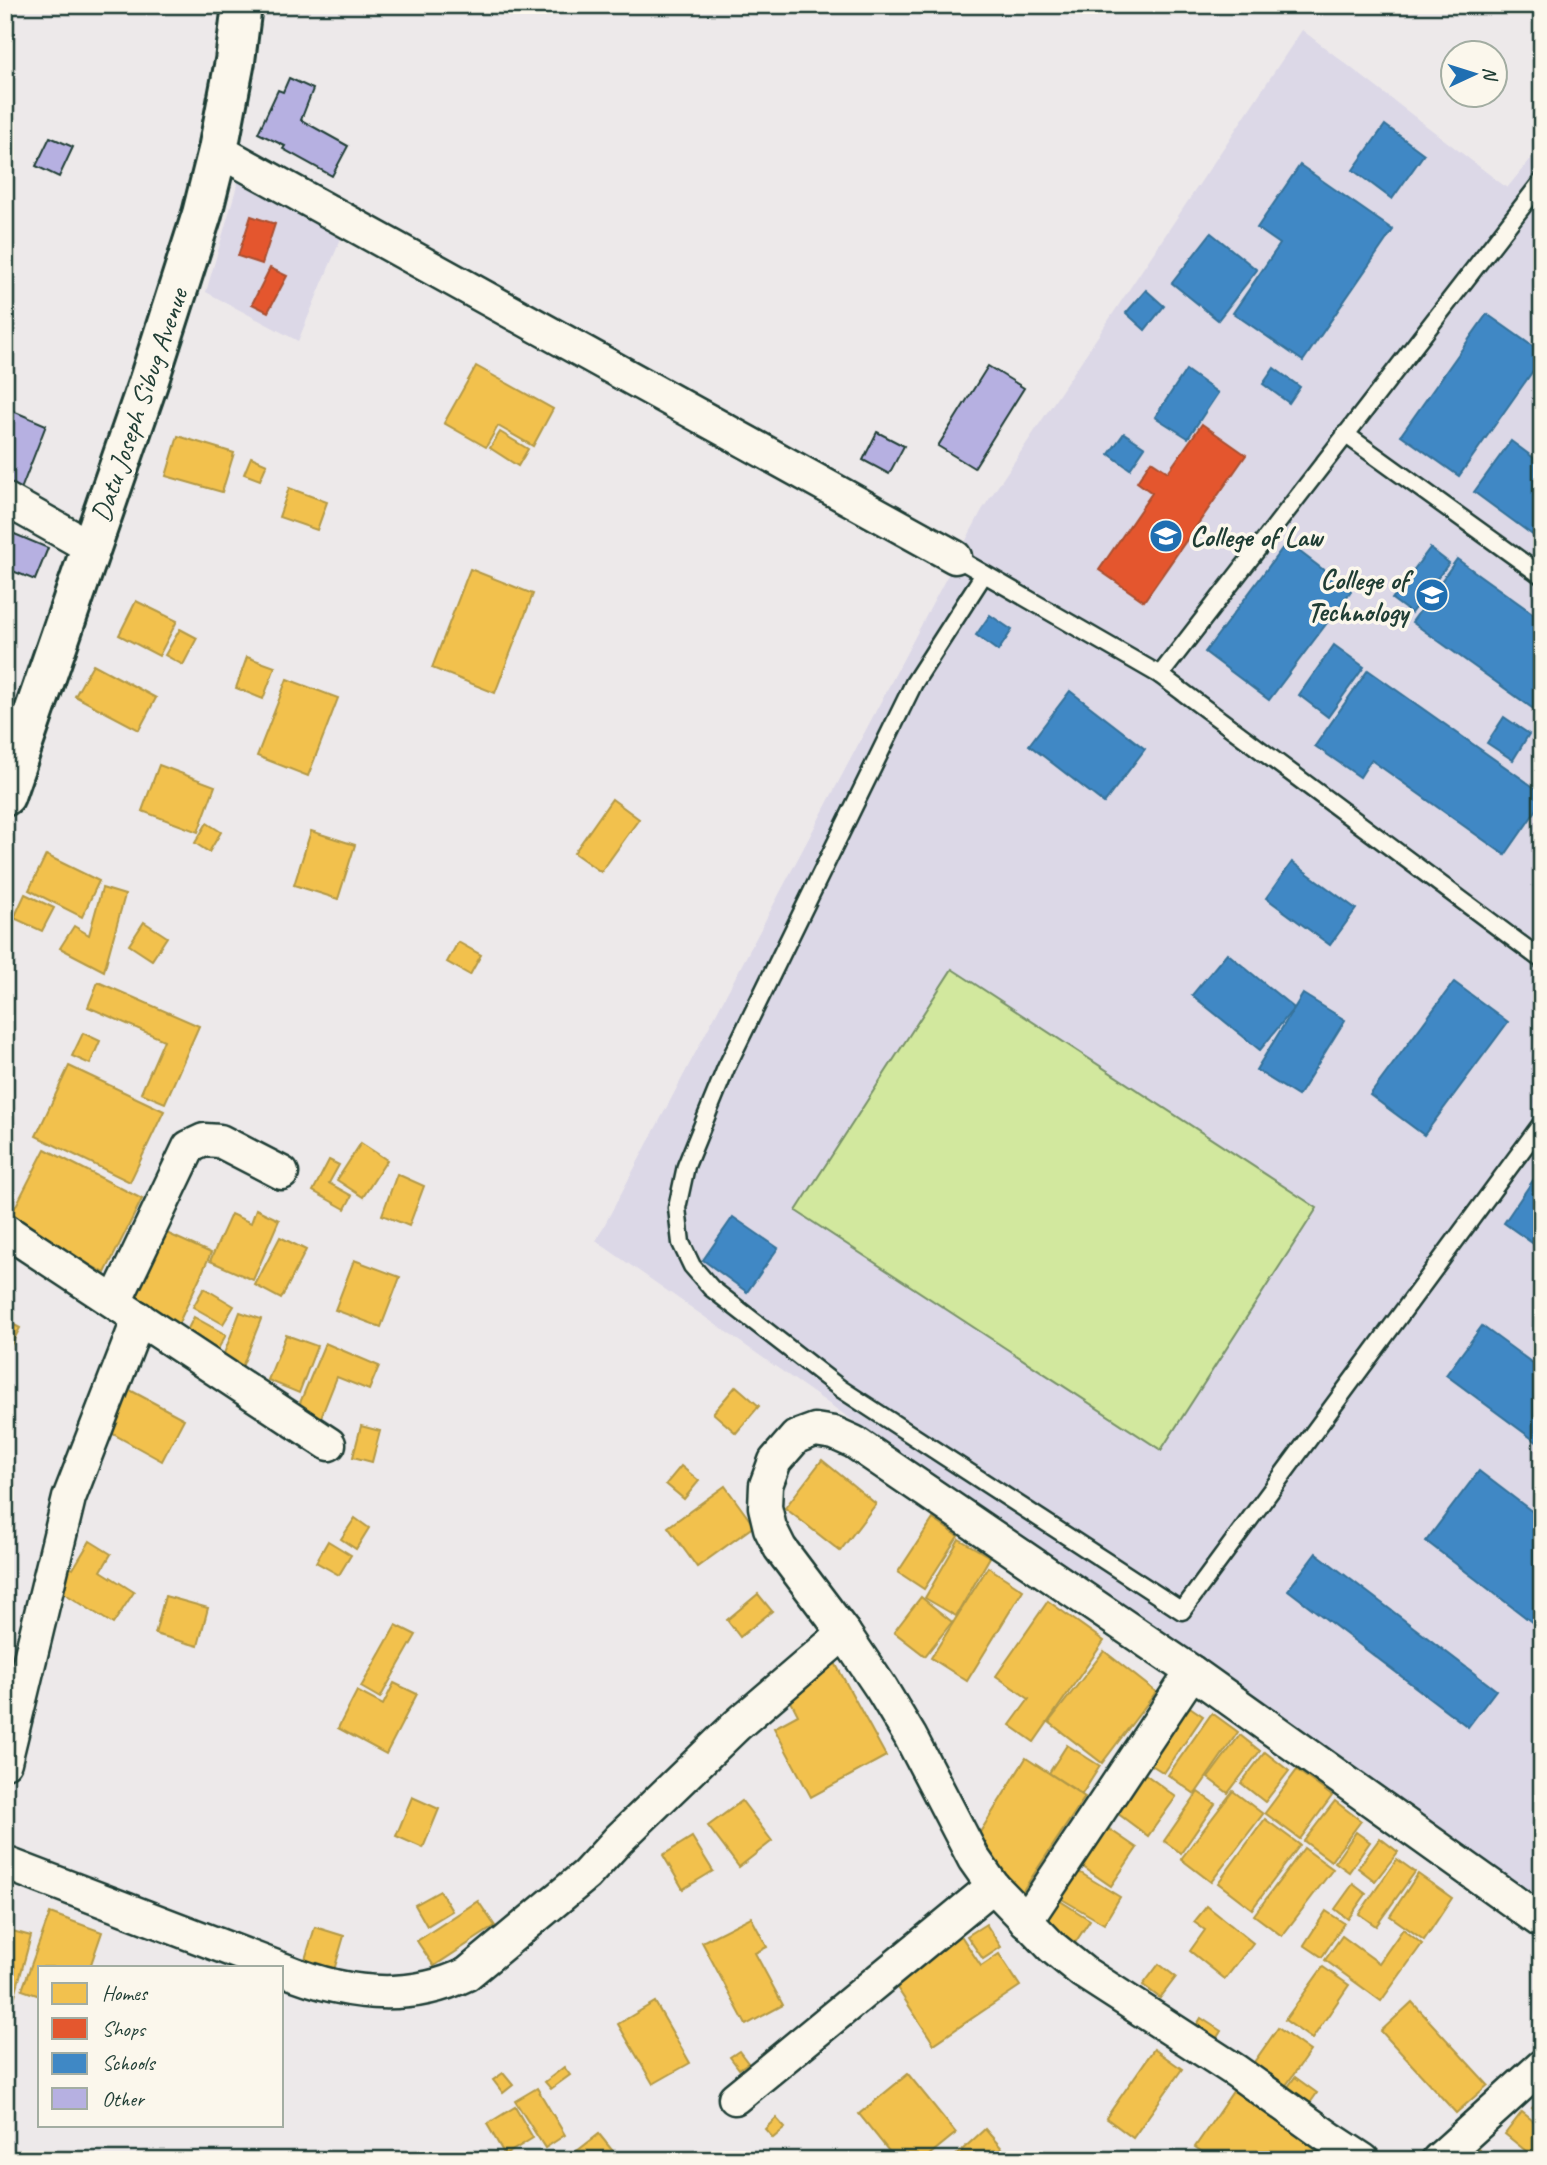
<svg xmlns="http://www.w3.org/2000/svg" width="1547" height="2165" viewBox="0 0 1547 2165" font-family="Caveat,sans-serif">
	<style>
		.built { fill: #dcd8e7 }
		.green { fill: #d2e89e; stroke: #789269; stroke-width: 2 }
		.homes { fill: #f2c14e; stroke: #b39946; stroke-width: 2 }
		.shops { fill: #e4572e; stroke: #a94f30; stroke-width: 2 }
		.schools { fill: #3f88c5; stroke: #35729a; stroke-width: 2 }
		.building { fill: #b6b0e1; stroke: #1f3d34; stroke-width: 2 }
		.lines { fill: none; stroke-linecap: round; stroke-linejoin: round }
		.lane-casing { stroke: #1f3d34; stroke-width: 21 }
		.street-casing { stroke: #1f3d34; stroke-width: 37 }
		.secondary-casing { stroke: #1f3d34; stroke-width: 44 }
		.lane { stroke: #fbf7ec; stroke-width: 16 }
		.street { stroke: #fbf7ec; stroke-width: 32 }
		.secondary { stroke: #fbf7ec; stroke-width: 38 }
		.labels { text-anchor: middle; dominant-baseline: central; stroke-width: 7; stroke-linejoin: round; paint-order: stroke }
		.street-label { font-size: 28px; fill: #1f3d34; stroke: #fbf7ec }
		.poi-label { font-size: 28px; font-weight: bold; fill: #1f3d34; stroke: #fbf7ec; text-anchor: start }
	</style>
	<rect width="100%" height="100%" fill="#ede9ea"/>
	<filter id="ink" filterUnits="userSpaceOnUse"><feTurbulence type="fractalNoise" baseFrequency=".0143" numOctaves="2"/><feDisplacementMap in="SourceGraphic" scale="14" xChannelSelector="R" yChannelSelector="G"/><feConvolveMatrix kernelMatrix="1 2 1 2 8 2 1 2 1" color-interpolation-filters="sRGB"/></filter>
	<g filter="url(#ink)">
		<g class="built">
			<polygon points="1302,30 1507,188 1542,145 1542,1902 596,1241 982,510"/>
			<polygon points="238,182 342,236 298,341 206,292"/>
		</g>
		<polygon class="green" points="952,969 1317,1208 1161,1450 796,1211"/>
		<g class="homes">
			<polygon points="476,366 553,409 533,446 498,426 486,447 444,423"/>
			<polygon points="500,432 528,449 518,466 490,448"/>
			<polygon points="178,436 234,453 222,492 166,476"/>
			<polygon points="251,457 267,464 260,480 244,474"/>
			<polygon points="289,488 327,502 317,530 279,517"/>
			<polygon points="470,569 533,594 495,693 432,668"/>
			<polygon points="136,601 177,621 159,656 119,635"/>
			<polygon points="180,629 197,638 183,665 165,655"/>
			<polygon points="247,657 275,667 263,699 236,688"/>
			<polygon points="93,664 156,698 139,730 75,696"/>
			<polygon points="287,679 338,698 308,776 257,756"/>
			<polygon points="159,765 215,786 198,832 142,811"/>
			<polygon points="612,799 639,819 601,872 574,853"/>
			<polygon points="207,823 221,832 209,852 195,843"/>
			<polygon points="311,831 355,845 338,899 294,885"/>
			<polygon points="46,855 99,881 82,917 29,890"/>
			<polygon points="102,888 125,895 104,971 60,948 74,926 89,935"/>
			<polygon points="25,894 54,908 42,931 14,918"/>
			<polygon points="144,922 167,937 152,960 129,945"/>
			<polygon points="458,942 481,955 470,975 447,962"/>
			<polygon points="98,982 199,1026 165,1103 141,1093 164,1040 88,1007"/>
			<polygon points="83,1033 100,1041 90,1064 72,1056"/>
			<polygon points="69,1066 164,1111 130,1182 36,1136"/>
			<polygon points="361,1143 387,1160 363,1197 337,1180"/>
			<polygon points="45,1149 142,1199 105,1273 7,1223"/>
			<polygon points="329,1160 339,1165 329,1183 352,1196 345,1209 313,1191"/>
			<polygon points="397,1174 424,1186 409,1226 382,1215"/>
			<polygon points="256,1209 279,1220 253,1280 210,1261 231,1214 251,1223"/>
			<polygon points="153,1227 211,1253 177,1327 119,1301"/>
			<polygon points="280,1237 306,1250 281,1299 255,1285"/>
			<polygon points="354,1260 400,1277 381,1327 335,1310"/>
			<polygon points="204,1288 234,1306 223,1324 193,1307"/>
			<polygon points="240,1312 261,1319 240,1372 220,1364"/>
			<polygon points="194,1317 226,1335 214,1356 183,1338"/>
			<polygon points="5,1320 20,1328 8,1351 5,1350"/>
			<polygon points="286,1335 317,1346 299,1393 268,1380"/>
			<polygon points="325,1343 379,1366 369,1390 337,1377 317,1427 294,1417"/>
			<polygon points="736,1386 759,1406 736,1433 713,1413"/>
			<polygon points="128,1389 184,1419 162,1461 106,1430"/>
			<polygon points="361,1426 380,1431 372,1462 353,1457"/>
			<polygon points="822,1460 876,1504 840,1551 785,1508"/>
			<polygon points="681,1466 699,1481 684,1499 666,1484"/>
			<polygon points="725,1486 754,1526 697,1567 668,1527"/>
			<polygon points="355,1518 369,1528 356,1549 341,1539"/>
			<polygon points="933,1519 958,1536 924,1589 898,1572"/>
			<polygon points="959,1539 990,1557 956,1616 925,1598"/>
			<polygon points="90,1541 111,1554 101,1571 134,1592 113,1624 48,1583 61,1562 73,1569"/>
			<polygon points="328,1541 351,1555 339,1575 316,1562"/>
			<polygon points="988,1567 1023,1590 967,1681 931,1658"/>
			<polygon points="758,1594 772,1611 740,1637 727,1620"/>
			<polygon points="165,1596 208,1608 198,1646 155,1634"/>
			<polygon points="921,1597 952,1622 925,1656 894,1632"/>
			<polygon points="1048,1601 1104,1641 1034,1742 1010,1725 1029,1699 996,1676"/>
			<polygon points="396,1625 416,1635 380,1698 361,1687"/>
			<polygon points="1104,1651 1156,1692 1102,1763 1049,1722"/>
			<polygon points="834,1661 886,1756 811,1797 774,1728 798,1715 784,1688"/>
			<polygon points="394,1683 417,1694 386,1754 338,1728 357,1691 383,1705"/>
			<polygon points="1178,1699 1203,1716 1164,1773 1139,1757"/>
			<polygon points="1212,1713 1238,1732 1195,1794 1168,1775"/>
			<polygon points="1240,1735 1260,1751 1228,1793 1208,1778"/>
			<polygon points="1067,1745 1100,1766 1082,1794 1049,1773"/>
			<polygon points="1265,1752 1289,1771 1265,1802 1241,1783"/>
			<polygon points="1026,1758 1085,1797 1020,1895 974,1842"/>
			<polygon points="1133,1765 1176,1797 1148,1836 1105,1804"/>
			<polygon points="1297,1770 1332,1796 1300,1839 1265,1813"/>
			<polygon points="1233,1791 1263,1814 1211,1882 1181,1859"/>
			<polygon points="1198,1792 1215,1804 1181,1853 1164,1841"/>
			<polygon points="412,1797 439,1809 423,1848 396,1836"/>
			<polygon points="742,1801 772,1841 739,1867 708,1826"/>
			<polygon points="1335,1801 1361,1821 1331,1861 1304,1841"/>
			<polygon points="1265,1819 1300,1845 1252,1909 1218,1883"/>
			<polygon points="1099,1822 1137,1848 1111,1886 1073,1860"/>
			<polygon points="1356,1832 1370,1842 1349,1872 1335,1862"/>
			<polygon points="692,1837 713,1871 683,1889 663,1855"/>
			<polygon points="1380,1838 1398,1852 1375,1881 1358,1868"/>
			<polygon points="1304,1848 1333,1869 1282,1936 1254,1915"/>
			<polygon points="1397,1859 1415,1872 1376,1926 1359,1914"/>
			<polygon points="1071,1867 1120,1897 1104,1924 1055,1895"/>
			<polygon points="1418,1874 1452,1898 1424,1940 1390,1916"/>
			<polygon points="1353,1884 1366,1894 1348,1919 1335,1909"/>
			<polygon points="440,1891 452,1911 427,1926 415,1905"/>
			<polygon points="1054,1897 1090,1920 1071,1949 1036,1927"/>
			<polygon points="478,1901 495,1926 434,1966 417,1941"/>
			<polygon points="1207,1906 1253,1943 1225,1979 1190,1951 1205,1930 1194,1922"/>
			<polygon points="1326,1911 1344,1923 1322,1957 1304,1945"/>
			<polygon points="50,1913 102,1932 90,1967 40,1967 40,1996 22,1990"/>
			<polygon points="751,1917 767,1947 755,1953 783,2005 746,2025 702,1942"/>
			<polygon points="986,1924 1001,1947 983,1959 967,1936"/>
			<polygon points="315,1927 344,1936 332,1977 302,1969"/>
			<polygon points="956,1928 981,1966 999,1954 1020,1986 934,2044 888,1974"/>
			<polygon points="5,1929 31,1936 15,1995 5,1992"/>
			<polygon points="1403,1929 1422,1944 1381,2001 1325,1960 1342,1936 1379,1963"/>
			<polygon points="1159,1964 1176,1977 1160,1998 1143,1985"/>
			<polygon points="1323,1967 1349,1985 1312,2039 1285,2020"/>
			<polygon points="655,2002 690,2063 653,2084 618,2024"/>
			<polygon points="1412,2002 1488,2085 1456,2113 1381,2031"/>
			<polygon points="1201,2018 1221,2031 1210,2049 1190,2036"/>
			<polygon points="1278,2028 1310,2051 1277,2098 1245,2075"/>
			<polygon points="1154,2049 1182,2069 1133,2138 1106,2118"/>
			<polygon points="739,2051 748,2063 739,2069 730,2057"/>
			<polygon points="564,2067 570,2075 551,2089 545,2082"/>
			<polygon points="503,2073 513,2085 503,2093 493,2080"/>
			<polygon points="908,2074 956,2133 923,2160 896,2160 859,2114"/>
			<polygon points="1295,2077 1317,2093 1301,2116 1278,2101"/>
			<polygon points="537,2088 565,2135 545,2148 515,2101"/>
			<polygon points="1234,2090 1324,2154 1320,2160 1214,2160 1195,2147"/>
			<polygon points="1542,2096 1542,2116 1532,2108"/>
			<polygon points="515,2107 533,2138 505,2155 487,2124"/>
			<polygon points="1522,2112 1542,2128 1542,2160 1537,2160 1505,2134"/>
			<polygon points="776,2118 785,2128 773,2138 765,2129"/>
			<polygon points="985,2129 1012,2160 951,2160"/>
			<polygon points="599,2134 620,2160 569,2160 568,2158"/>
			<polygon points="1478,2149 1489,2160 1468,2160"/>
			<polygon points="1195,2153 1205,2160 1190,2160"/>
		</g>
		<g class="shops">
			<polygon points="251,216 275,224 262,264 238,256"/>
			<polygon points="270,268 287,276 268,312 252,304"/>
			<polygon points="1202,424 1246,455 1144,601 1099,570 1152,493 1137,482 1151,461 1168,472"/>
		</g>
		<g class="schools">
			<polygon points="1385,125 1424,154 1392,199 1353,170"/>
			<polygon points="1300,165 1393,230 1303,361 1233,313 1280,244 1257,228"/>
			<polygon points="1211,233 1257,270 1218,320 1172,283"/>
			<polygon points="1146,290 1164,306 1145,330 1126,313"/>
			<polygon points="1487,314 1542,353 1542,358 1459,476 1401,435"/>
			<polygon points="1274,368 1300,387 1289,403 1263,384"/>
			<polygon points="1186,370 1218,393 1188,438 1155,417"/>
			<polygon points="1124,433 1145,447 1130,469 1109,454"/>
			<polygon points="1511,441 1542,464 1542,542 1474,492"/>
			<polygon points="1287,542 1351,591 1269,700 1205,652"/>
			<polygon points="1430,548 1449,563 1411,613 1392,599"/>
			<polygon points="1457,559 1542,620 1542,715 1412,622"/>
			<polygon points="990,615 1012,630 998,651 976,635"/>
			<polygon points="1334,645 1364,667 1328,717 1299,695"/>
			<polygon points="1368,670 1542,793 1542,802 1505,855 1371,760 1360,777 1315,746"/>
			<polygon points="1070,691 1145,749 1104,803 1029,745"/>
			<polygon points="1504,717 1529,734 1513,760 1487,743"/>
			<polygon points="1292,862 1356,909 1330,945 1266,898"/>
			<polygon points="1542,875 1542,891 1534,886"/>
			<polygon points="1227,953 1294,1008 1260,1050 1192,995"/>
			<polygon points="1454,982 1508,1022 1424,1135 1370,1095"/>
			<polygon points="1303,994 1345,1020 1298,1096 1256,1070"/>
			<polygon points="1542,1167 1542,1250 1504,1223"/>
			<polygon points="733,1217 778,1248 747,1292 703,1260"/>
			<polygon points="1482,1326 1542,1370 1542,1446 1446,1375"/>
			<polygon points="1479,1471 1542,1519 1542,1630 1426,1541"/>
			<polygon points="1316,1553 1496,1690 1468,1727 1288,1590"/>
		</g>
		<g class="building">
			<polygon points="289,78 313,89 301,120 348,146 332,176 283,149 285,146 258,133 278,90 283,92"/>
			<polygon points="50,137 73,147 59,177 36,166"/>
			<polygon points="988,366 1024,388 974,468 938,446"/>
			<polygon points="13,411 46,425 20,492 5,486 5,430"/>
			<polygon points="877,432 904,446 889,474 863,460"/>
			<polygon points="5,530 48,548 35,580 5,568"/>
		</g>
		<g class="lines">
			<defs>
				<g id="lane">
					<polyline points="1345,434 1542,576"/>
					<polyline points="955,557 1160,675 1542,960"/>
					<polyline points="984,574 914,683 726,1068 686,1166 677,1208 681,1243 692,1266 711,1288 841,1389 1182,1611 1542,1123"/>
					<polyline points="1160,675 1542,181"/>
				</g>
				<g id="street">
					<polyline points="218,150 955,557"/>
					<polyline points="5,499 90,547"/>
					<polyline points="5,1230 329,1444"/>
					<polyline points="115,1302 189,1147 204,1140 220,1141 282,1173"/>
					<polyline points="5,1762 69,1498 139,1318"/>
					<polyline points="5,1863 276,1967"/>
					<polyline points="1026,1921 1192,1672"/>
					<path d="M282,1969C342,1994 407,2003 467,1974L586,1875L619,1839L737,1725L844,1633"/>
					<polyline points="735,2098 993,1886"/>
					<polyline points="1363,2160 1331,2139 1236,2071 1083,1972 1052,1947 993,1886 974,1859 910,1736 881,1688 844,1633 780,1548 770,1528 765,1507 766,1485 775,1461 796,1437 815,1430 834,1433 854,1442 1192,1672 1542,1922"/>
					<polyline points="1438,2160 1542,2066"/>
				</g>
				<polyline id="secondary" points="5,796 148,383 202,214 218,150 235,61 242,5"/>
			</defs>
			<use href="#lane" class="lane-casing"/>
			<use href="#street" class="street-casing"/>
			<use href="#secondary" class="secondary-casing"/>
			<use href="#lane" class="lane"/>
			<use href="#street" class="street"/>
			<use href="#secondary" class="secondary"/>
		</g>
	</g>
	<defs>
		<symbol id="university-disc" viewBox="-11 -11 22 22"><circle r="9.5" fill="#1f6fb2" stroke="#fbf7ec"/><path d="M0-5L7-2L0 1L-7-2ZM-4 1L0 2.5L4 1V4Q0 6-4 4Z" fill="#fff"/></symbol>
	</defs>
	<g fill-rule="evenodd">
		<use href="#university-disc" x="1147" y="517" width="38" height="38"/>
		<use href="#university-disc" x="1413" y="576" width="38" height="38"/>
	</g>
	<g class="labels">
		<g class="street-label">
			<text transform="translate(139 405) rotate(-71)">Datu Joseph Sibug Avenue</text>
		</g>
		<g class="poi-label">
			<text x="1190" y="536">College of Law</text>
			<text x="1408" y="579" text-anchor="end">College of<tspan x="1408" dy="32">Technology</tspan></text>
		</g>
	</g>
	<rect width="1547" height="2165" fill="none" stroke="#fbf7ec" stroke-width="28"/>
	<rect x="14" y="14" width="1519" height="2137" fill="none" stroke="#1f3d34" stroke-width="2.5" filter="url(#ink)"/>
	<rect x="38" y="1966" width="245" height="161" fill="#fbf7ec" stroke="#a3ada2" stroke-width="2"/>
	<rect x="52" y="1983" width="35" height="21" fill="#f2c14e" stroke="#a3ada2" stroke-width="2"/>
	<text x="102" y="2000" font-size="21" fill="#1f3d34">Homes</text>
	<rect x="52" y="2018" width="35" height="21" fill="#e4572e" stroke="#a3ada2" stroke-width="2"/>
	<text x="102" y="2036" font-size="21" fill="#1f3d34">Shops</text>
	<rect x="52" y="2053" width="35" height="21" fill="#3f88c5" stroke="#a3ada2" stroke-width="2"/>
	<text x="102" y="2070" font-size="21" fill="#1f3d34">Schools</text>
	<rect x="52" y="2088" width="35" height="21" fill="#b6b0e1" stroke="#a3ada2" stroke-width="2"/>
	<text x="102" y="2106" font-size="21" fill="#1f3d34">Other</text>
	<g transform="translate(1474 74) rotate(86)"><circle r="33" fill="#fbf7ec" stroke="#a3ada2" stroke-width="2"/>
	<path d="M0-5L12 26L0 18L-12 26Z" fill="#1f6fb2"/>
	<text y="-10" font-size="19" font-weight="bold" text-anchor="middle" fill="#1f3d34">N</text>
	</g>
</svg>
